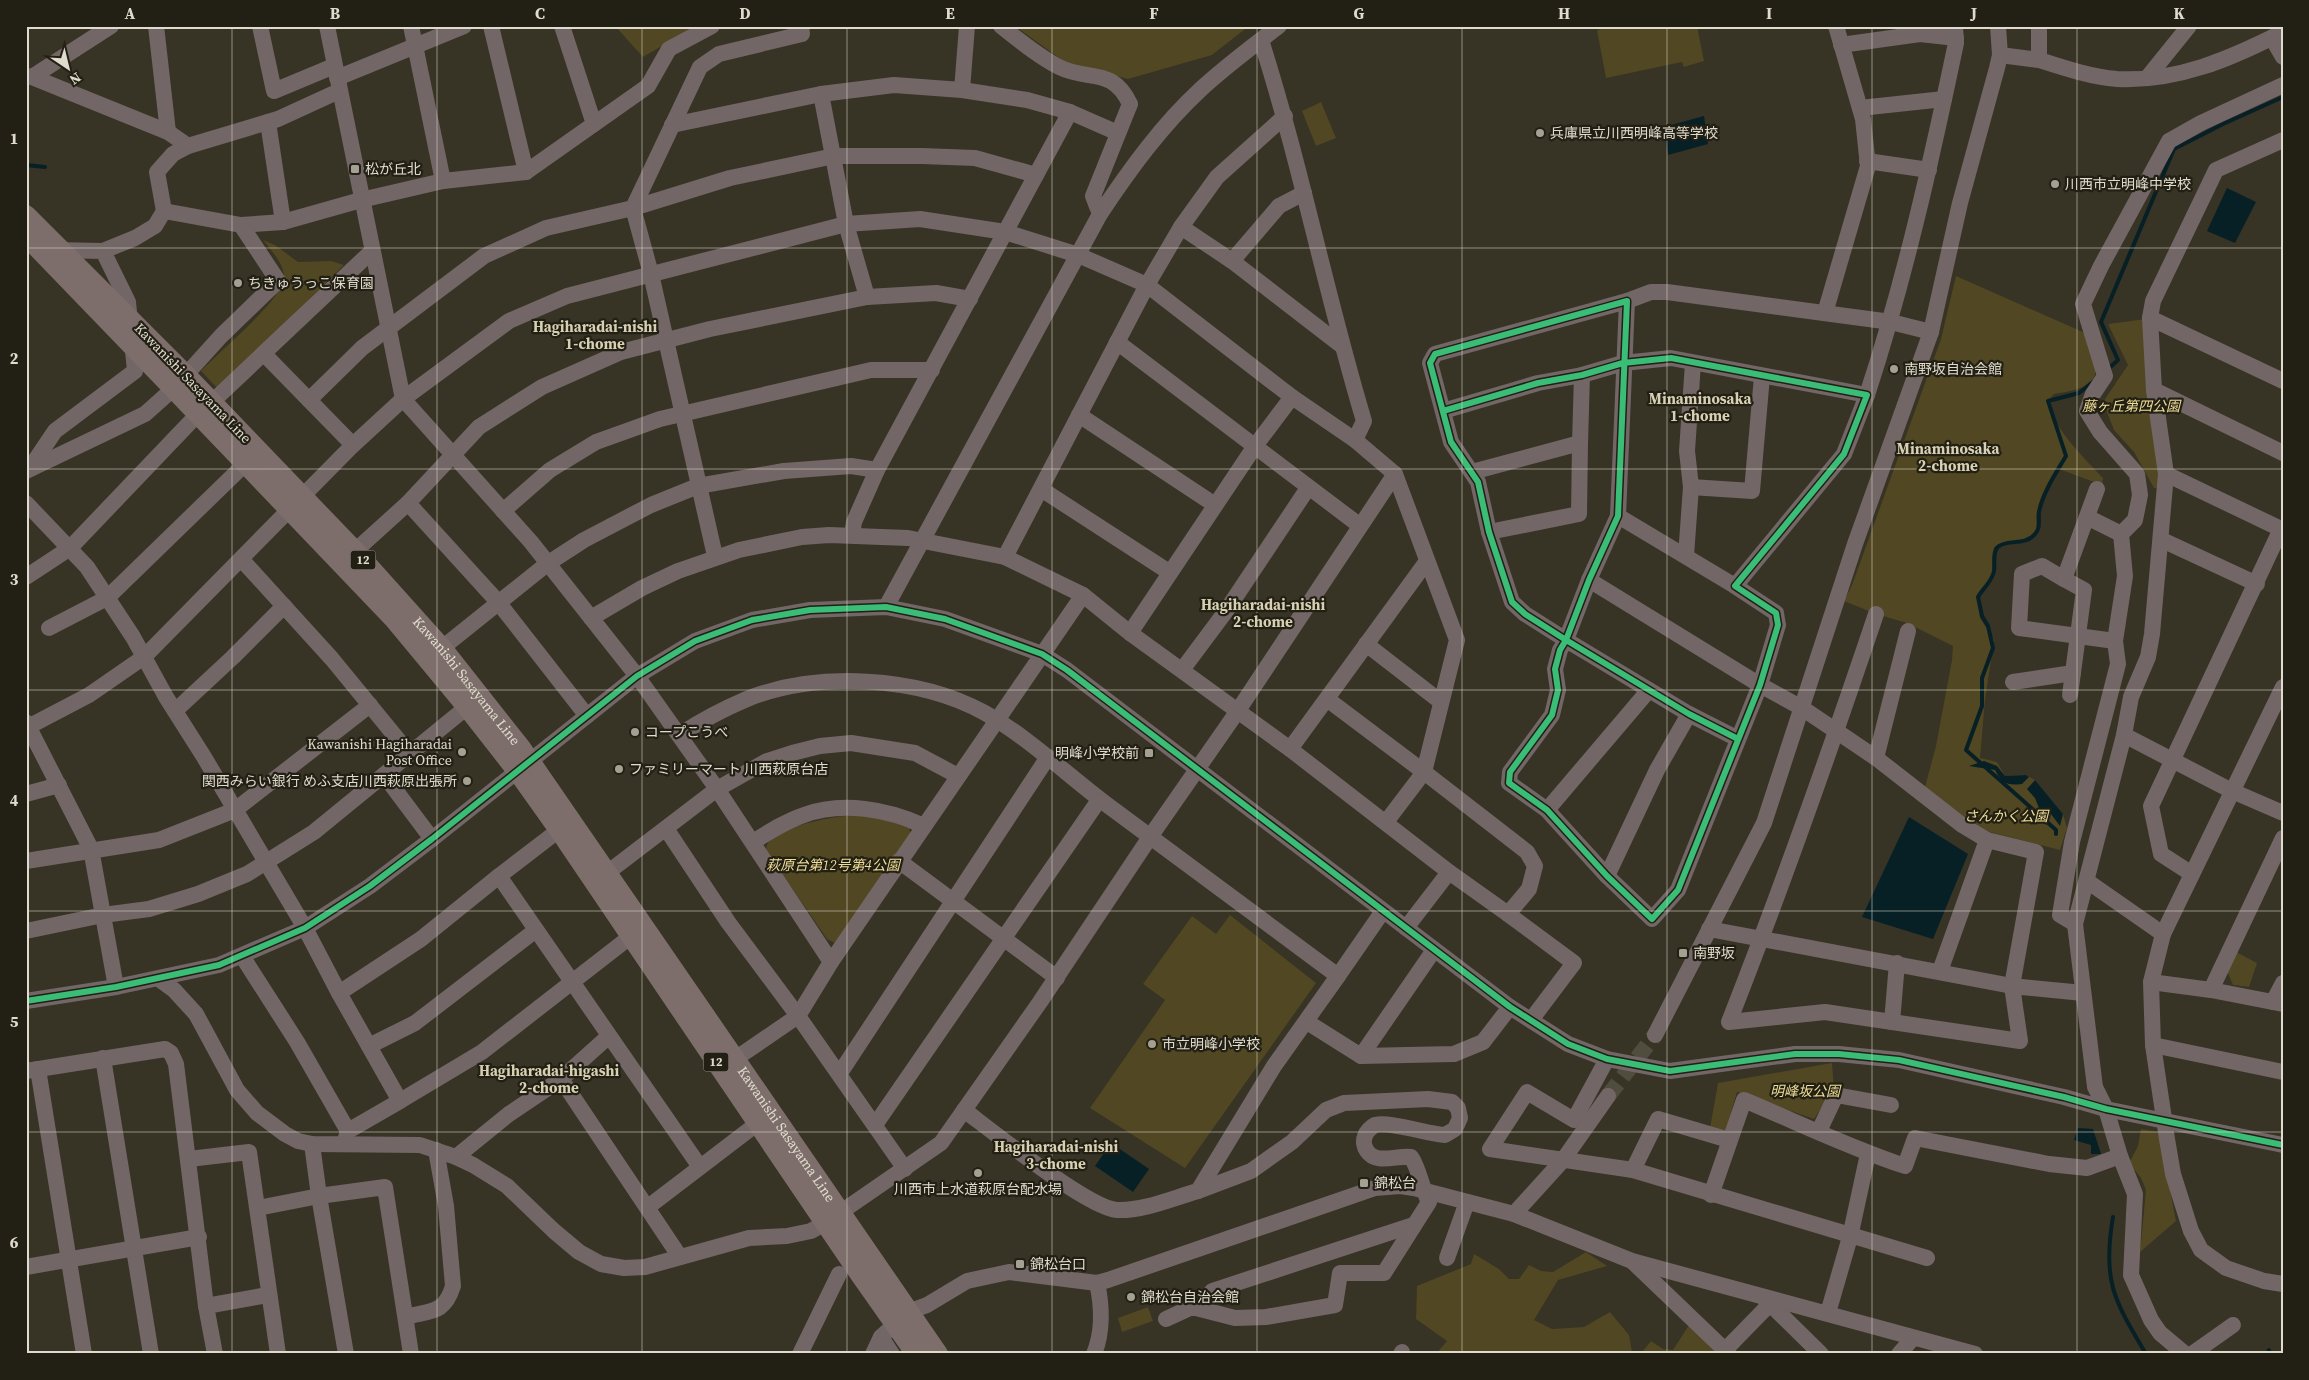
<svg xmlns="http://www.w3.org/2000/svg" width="2309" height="1380" viewBox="0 0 2309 1380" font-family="'Source Serif 4','Noto Sans JP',serif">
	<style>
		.green { fill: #514722 }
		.water { fill: #072026 }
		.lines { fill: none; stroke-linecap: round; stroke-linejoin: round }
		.stream { stroke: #072026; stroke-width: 4 }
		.minor-tunnel { stroke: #504c3e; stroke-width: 16; stroke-dasharray: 16 8; stroke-linecap: butt }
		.minor { stroke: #726666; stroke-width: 16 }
		.major { stroke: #7d6e6c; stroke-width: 20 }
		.major-bridge { stroke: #7d6e6c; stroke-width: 20 }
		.cycleway-casing { stroke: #221f14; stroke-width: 9 }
		.cycleway { stroke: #3abd76; stroke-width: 6 }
		.grid { fill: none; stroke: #e0dccd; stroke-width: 1; stroke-opacity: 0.55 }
		.poi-dot { fill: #a5a192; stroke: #221f14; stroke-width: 2 }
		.labels { text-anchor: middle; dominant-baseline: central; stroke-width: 4.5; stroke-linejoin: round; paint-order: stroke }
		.shield { fill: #221f14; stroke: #a7a396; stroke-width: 1 }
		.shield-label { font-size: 12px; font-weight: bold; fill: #e0dccd }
		.poi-label { font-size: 14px; fill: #e0dccd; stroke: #221f14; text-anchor: start }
		.street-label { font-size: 14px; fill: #e0dccd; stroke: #221f14 }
		.park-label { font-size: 14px; font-style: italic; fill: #f0de97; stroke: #221f14 }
		.neighbourhood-label { font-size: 15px; font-weight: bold; fill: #d7d0b2; stroke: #221f14 }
		.neatline { fill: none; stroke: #e0dccd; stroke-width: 2 }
		.grid-label { font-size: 16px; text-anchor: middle; font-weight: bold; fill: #e0dccd }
	</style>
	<rect width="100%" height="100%" fill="#373325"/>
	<g class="green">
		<polygon points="615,26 696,26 643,57"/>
		<polygon points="1015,26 1249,26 1212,55 1128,79 1066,63"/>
		<polygon points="1614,26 1697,26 1704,61 1684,67 1682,62 1606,78 1597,30"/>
		<polygon points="1321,102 1336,138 1316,146 1302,111"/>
		<path d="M263,240L275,245L298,262L331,261L344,265L218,389L201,371C218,353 280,301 284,280C286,266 271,250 263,240Z"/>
		<path d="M1956,276L2085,333C2100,377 2105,386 2054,394L2048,401C2051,426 2086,460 2103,478L2102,485L2059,469C2049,480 2040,496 2037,511C2035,519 2039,526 2034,534C2024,547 2005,538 1994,548L1993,571L1991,579L1977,597L1980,618L1994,640L1985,700L1980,758L1997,762L2005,776L2026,775L2035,780L2063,814L2067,828L2060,850L1982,830L1925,787L1936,746L1952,660L1953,646L1907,623L1876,614L1844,601L1852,585L1941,339Z"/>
		<polygon points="2146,319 2163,489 2154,488 2134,452 2114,430 2103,402 2128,365 2108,324"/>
		<path d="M851,815L876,816L909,828L911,834L835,943L827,939L766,850C765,827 834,817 851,815Z"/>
		<polygon points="1230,915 1316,983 1185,1168 1090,1108 1165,1000 1143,984 1192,916 1216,934"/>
		<polygon points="2236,952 2257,963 2249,987 2233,985 2226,969"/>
		<polygon points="1832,1063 1834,1089 1814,1119 1737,1092 1725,1132 1710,1128 1718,1083"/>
		<polygon points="2141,1129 2159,1132 2176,1221 2140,1252 2146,1190 2141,1178 2129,1163 2138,1146"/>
		<polygon points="1586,1252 1607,1266 1558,1280 1534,1320 1552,1329 1584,1327 1610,1312 1629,1335 1632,1352 1643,1351 1651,1341 1663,1349 1673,1350 1691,1322 1724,1354 1436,1354 1447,1341 1416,1319 1417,1286 1471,1264 1474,1254 1499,1269 1509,1279 1519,1279 1529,1265 1541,1271 1553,1272"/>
		<polygon points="1148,1307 1153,1321 1122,1332 1118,1318"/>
	</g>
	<g class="water">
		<polygon points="1704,116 1708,144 1668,155 1664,127"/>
		<polygon points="2227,188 2256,202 2235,243 2207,231"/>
		<path d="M1984,761L1997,766L2005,776L2026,775L2029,777L2022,784C2007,786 2002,783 1995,770L1969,766Z"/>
		<polygon points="2035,780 2063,814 2060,826 2051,814 2039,808 2035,798 2027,789"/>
		<polygon points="1909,817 1968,854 1933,939 1862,917"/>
		<polygon points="2078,1128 2093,1129 2101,1154 2091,1154 2091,1145 2074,1140"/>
		<polygon points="1111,1143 1149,1169 1133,1192 1095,1166"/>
	</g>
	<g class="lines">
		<g class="stream">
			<polyline points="26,165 45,167"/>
			<polyline points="2107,370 2118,360 2101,322 2174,149 2223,124 2283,97"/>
			<path d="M2056,834V830L1966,750L1982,706V678L1993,648L1988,626L1982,616L1978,597C1983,588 1992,582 1994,571C1995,564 1992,550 1999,546C2010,539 2025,546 2035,534C2041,528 2038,520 2039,512C2043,492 2056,473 2066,456L2048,401L2079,393L2094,381"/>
			<path d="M2113,1217C2102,1281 2114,1300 2146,1354"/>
			<polyline points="2267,1354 2269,1350"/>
		</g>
		<polyline class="minor-tunnel" points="1608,1096 1655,1035"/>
		<g class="minor">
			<polyline points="156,26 168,132"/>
			<polyline points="260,26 274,91 334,66"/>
			<polyline points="327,26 403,399 531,542 637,676 717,789 831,962 798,1016 905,1169"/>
			<polyline points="411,26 443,181"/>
			<polyline points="491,26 526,172"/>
			<polyline points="562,26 594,124"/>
			<path d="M1001,26C1020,41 1038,56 1059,67C1089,82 1112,66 1130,104L1093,196L1100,214"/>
			<polyline points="2272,38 2283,57"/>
			<path d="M1261,40C1301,165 1326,295 1364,421L1355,440"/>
			<polyline points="1841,45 1920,34 1956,38"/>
			<polyline points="2000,55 2039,60 2039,26"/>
			<path d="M2039,60C2064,68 2091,77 2117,79C2177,82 2230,59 2283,32"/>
			<polyline points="26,76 32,77 111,26"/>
			<polyline points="32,77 168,132 188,146"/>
			<polyline points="337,78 464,26"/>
			<polyline points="2147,78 2189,26"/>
			<polyline points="962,90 967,26"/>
			<polyline points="821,94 846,224 867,297"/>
			<polyline points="1860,108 1944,99"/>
			<polyline points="268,122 283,222 361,200 443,181 526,172 648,86 669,49 712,26"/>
			<polyline points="672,125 821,94 894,85 962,90 1027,100 1070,112 1118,133"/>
			<polyline points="1867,161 1929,170"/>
			<polyline points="241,225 283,222"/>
			<polyline points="1181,227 1232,261 1342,346"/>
			<polyline points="103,251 135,238 155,226 164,211"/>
			<polyline points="1232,261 1279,206 1304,193"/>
			<polyline points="1627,301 1651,292 1667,292 1891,322 1931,332"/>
			<polyline points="1825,313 1868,166 1863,119 1836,26"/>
			<polyline points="2150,318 2283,381"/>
			<polyline points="1117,342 1359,525"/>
			<polyline points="264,354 353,445"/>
			<polyline points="2154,390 2283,453"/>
			<path d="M1867,395C1905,279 1931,162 1956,43L1955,26"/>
			<polyline points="309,400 362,348 484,256 546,228 633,208 700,67 719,54 802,34 801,26"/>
			<polyline points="212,402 372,251"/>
			<polyline points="1443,411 1538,383 1582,375 1623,363 1671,358 1867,395 1844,454 1735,586 1776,613 1778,625 1760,685 1678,890 1652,919 1607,876 1547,810 1509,783 1510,772 1552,715 1558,690 1555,669 1560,650 1566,640 1589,580 1618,516 1627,301 1435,354 1430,363 1451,442 1478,482 1489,532 1512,602 1525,614 1566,640 1689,714 1738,739"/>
			<polyline points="1079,415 1215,505"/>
			<polyline points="1580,443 1582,375"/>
			<polyline points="30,468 55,431 135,371 128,302 103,251 53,250"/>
			<polyline points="26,471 145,414 173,389 221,336 278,281 241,225 164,211 157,172 173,154 188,146 278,119 339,91"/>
			<polyline points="1472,472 1580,443 1579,514 1489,532"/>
			<polyline points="2166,474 2283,530"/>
			<polyline points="1691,487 1752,491 1762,376"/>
			<polyline points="1041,489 1169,572"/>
			<polyline points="2097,489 2064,579 2042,566 2022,574 2019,628 2115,641"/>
			<polyline points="26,503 87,567 133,637 166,697 204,757 305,928 339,993 400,1101 348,1131 344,1144"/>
			<polyline points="408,503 479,427 542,387 621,352 710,329 867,297 936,293 970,299"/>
			<polyline points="503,511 550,470 596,442 660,419 871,370 932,370"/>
			<polyline points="1618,516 1735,586"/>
			<polyline points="2087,517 2121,534"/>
			<polyline points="852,535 854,522 877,470 1070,112"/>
			<polyline points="2162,540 2257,584"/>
			<polyline points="355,551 408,503 498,602 587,716"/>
			<polyline points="715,556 651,274 633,208 730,178 834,156 922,156 975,158 1036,175"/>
			<polyline points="1686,556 1691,487 1687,451 1693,363"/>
			<polyline points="1005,557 1147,285 1181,227 1217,177 1285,116"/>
			<polyline points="242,560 332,659 409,753"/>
			<polyline points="26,577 70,548 198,414"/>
			<polyline points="2064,579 2084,590 2070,695"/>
			<polyline points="1589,580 1760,685 1802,708 1876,758 1962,825 1987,840 2036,852 2012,986 1709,929"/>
			<path d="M886,607L1100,214C1130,169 1162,125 1201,89C1226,66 1253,46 1279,26"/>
			<path d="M1876,614C1830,751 1782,887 1729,1022L1825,1012L2020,1041L2012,986L2083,993"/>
			<polyline points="591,618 642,588 678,571 739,550 802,537 829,535 908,538 1005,557 1083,595 1130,633 1290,749 1449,872 1508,914"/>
			<polyline points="49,628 107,598 245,464"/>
			<polyline points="1130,633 1255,446 1292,397"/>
			<polyline points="1366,644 1441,702"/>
			<polyline points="442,648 547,564 584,540 651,505 698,486 784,471 851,466 877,470"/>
			<polyline points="1182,670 1226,611 1308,488"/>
			<polyline points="2013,682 2073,673"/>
			<polyline points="2283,687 2163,934 2151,982 2153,1045 2167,1139 2173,1174 2191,1231 2201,1250 2226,1268 2264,1281 2283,1284"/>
			<polyline points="1327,699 1424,772 1386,822"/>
			<polyline points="175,711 233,657 284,606"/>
			<polyline points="26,722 91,849 116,987"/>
			<polyline points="26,728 89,695 144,657 353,445 403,399 509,321 567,296 846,224 920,219 1005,232 1078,255 1147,285 1292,397 1355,440 1395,474 1457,640 1424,772 1527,852 1535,866 1529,889 1508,914 1574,963 1531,1020"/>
			<path d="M679,735C701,721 723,709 747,699C817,671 918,676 985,713C1031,739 1068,776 1110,807C1186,864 1262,920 1338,976L1274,1066L1198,1191C1173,1198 1144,1211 1117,1210C1088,1208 992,1131 964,1110"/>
			<polyline points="2124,735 2232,791 2283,813"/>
			<polyline points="1290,749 1427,561"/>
			<polyline points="1876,758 1908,631"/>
			<polyline points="384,775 432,839"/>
			<polyline points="26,794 59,785"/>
			<polyline points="1547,810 1649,690"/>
			<polyline points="559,830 499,876 700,1167"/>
			<polyline points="667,830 728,922 798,1016 735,1059"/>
			<path d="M753,842C769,832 786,821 804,815C842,801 888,809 924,826"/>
			<polyline points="26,861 159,840 235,810 370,705"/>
			<polyline points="899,861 1057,978"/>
			<polyline points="607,873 717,789 767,761 792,753 820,746 851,743 915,753 958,776"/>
			<polyline points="2192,874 2161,854 2151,806 2281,529"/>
			<polyline points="1607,876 1657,770 1689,714"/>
			<polyline points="2087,881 2163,934"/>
			<polyline points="2075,924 2060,915 2072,842 2118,664 2115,641 2125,576 2121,534 2135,520 2140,495 2137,474 2100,432 2087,411 2093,394 2105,376 2083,304 2101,266 2169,141 2201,123 2283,85"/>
			<polyline points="1406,928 1449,872"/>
			<polyline points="26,931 103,915 149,909 198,894 247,874 314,832 467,707"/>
			<polyline points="242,956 297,1042 348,1131"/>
			<polyline points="831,962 1083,595"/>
			<polyline points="1940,971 1987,840"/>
			<polyline points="1338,976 1383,911"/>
			<polyline points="159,979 174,990 196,1014 237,1090 257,1113 285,1134 298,1141 312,1144 420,1145 456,1157 473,1165 507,1186 554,1231 579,1252 601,1264 624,1268 645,1267 749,1238 787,1236 811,1231 825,1223 941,1143 1040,1002 1150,837 1237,712 1395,474"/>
			<polyline points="2151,982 2211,990 2283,1004"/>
			<polyline points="2211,990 2283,838"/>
			<polyline points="339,993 421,939 499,876"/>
			<polyline points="26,1001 116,987 219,965 305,928 370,886 432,839 637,676 695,641 752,620 810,610 886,607 945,619 1042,654 1067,670 1510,1007 1568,1044 1607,1059 1670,1071 1795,1054 1839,1054 1899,1060 2064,1097 2106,1109 2283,1145"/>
			<polyline points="2273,1002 2283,983"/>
			<polyline points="1307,1022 1361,1056 1454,1054 1483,1042 1510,1007"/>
			<polyline points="1892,1022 1897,963"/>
			<polyline points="1655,1035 1764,823 1855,544 1931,332 1960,203 1997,68 2000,55 1998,26"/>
			<polyline points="2153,1045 2283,1072"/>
			<polyline points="369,1046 415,1023 536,930"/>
			<polyline points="1361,1056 1434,950"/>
			<polyline points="103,1058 151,1354"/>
			<polyline points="1607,1059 1574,1120 1527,1092 1490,1149 1633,1170 1927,1258"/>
			<polyline points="38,1069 84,1354"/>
			<polyline points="26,1071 165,1049 171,1053 176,1064 206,1306 215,1354"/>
			<polyline points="840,1073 1048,757"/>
			<polyline points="561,1079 680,1257"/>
			<polyline points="400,1101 482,1052 630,937"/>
			<polyline points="875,1125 1099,800"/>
			<polyline points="1819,1131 1836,1095 1891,1105"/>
			<polyline points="312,1144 319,1196 346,1354"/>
			<polyline points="456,1157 509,1114 561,1079 609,1036"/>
			<polyline points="189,1159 249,1152 278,1354"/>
			<polyline points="1633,1170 1658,1119 1729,1140"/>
			<path d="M1711,1195L1744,1100C1797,1122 1850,1148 1905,1166L1915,1138L2049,1164L2087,1168L2120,1156"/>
			<polyline points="648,1207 758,1123"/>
			<polyline points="258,1208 319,1196 385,1187 411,1354"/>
			<polyline points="1514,1214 1563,1160 1608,1096"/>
			<polyline points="1447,1258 1467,1202"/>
			<polyline points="1633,1262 1729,1354"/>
			<polyline points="26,1267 199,1237"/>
			<polyline points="1763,1297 1821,1354"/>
			<polyline points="206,1306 268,1295"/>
			<polyline points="1203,1309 1212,1291 1413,1225"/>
			<polyline points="1828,1313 1850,1237 1868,1154"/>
			<path d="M406,1317C430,1310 444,1315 453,1286L446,1206L436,1150"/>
			<path d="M1166,1319L1192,1307L1235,1318L1266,1317L1335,1305L1340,1273H1384L1429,1202C1422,1189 1419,1168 1411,1157C1397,1155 1376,1165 1367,1151C1364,1147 1363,1141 1365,1136C1366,1132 1371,1127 1375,1125C1389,1121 1428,1134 1445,1135L1455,1129L1460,1118L1458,1108L1452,1102L1428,1099L1344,1103L1326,1110L1292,1142L1251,1171L1198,1191"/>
			<polyline points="881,1337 892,1354"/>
			<polyline points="1725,1350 1770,1304"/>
			<polyline points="800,1354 839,1274"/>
			<polyline points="873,1354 881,1337 908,1312 927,1305 967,1281 1009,1272 1097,1283 1108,1280 1375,1188 1400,1186 1414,1188 1514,1214 1632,1261 1975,1354"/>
			<path d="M1094,1354C1103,1332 1102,1305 1097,1283"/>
			<polyline points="1401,1354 1402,1352"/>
			<polyline points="1899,1354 1913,1338"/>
			<polyline points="2185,1354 2160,1333 2151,1320 2131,1275 2135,1194 2120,1156 2106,1109 2095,1087 2075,924 2124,735 2131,697 2148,657 2152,634 2166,474 2154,390 2150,318 2153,301 2216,170 2283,140"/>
			<polyline points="2192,1354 2233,1325"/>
		</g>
		<g class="major">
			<path id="s1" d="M182,371L355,551L442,648L521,748L938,1354"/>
			<polyline points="169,384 394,619 467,707 517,771 559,830 861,1276 916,1354"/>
		</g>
		<g class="major-bridge">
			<polyline points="26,215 182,371"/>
			<polyline points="26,236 169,384"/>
		</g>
		<defs>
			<g id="cycleway">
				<polyline points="1443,411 1538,383 1582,375 1623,363 1671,358 1867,395 1844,454 1735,586 1776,613 1778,625 1760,685 1678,890 1652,919 1607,876 1547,810 1509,783 1510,772 1552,715 1558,690 1555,669 1560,650 1566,640 1589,580 1618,516 1627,301 1435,354 1430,363 1451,442 1478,482 1489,532 1512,602 1525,614 1566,640 1689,714 1738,739"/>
				<polyline points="26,1001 116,987 219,965 305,928 370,886 432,839 637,676 695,641 752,620 810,610 886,607 945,619 1042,654 1067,670 1510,1007 1568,1044 1607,1059 1670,1071 1795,1054 1839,1054 1899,1060 2064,1097 2106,1109 2283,1145"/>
			</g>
		</defs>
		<use href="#cycleway" class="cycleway-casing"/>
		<use href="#cycleway" class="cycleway"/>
	</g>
	<path class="grid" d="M232,26V1354M437,26V1354M642,26V1354M847,26V1354M1052,26V1354M1257,26V1354M1462,26V1354M1667,26V1354M1872,26V1354M2077,26V1354M26,248H2283M26,469H2283M26,690H2283M26,911H2283M26,1132H2283"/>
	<g class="poi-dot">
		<circle cx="1540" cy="133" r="5"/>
		<rect x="350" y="164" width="10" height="10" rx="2.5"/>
		<circle cx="2055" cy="184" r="5"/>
		<circle cx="238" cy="283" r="5"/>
		<circle cx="1894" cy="369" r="5"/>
		<circle cx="635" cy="732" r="5"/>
		<circle cx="462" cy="752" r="5"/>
		<rect x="1144" y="748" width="10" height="10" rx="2.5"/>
		<circle cx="619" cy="769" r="5"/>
		<circle cx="467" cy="781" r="5"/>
		<rect x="1678" y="948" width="10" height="10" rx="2.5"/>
		<circle cx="1152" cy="1044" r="5"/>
		<circle cx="978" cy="1173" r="5"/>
		<rect x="1359" y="1178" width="10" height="10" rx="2.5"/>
		<rect x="1015" y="1259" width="10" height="10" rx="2.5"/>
		<circle cx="1131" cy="1297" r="5"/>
	</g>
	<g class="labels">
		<g class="shield">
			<rect x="350.5" y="550.5" width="25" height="19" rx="4"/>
			<rect x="703.5" y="1052.5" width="25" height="19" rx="4"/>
		</g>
		<g class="shield-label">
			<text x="363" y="560">12</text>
			<text x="716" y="1062">12</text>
		</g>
		<g class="poi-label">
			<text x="1550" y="133">兵庫県立川西明峰高等学校</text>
			<text x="365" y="169">松が丘北</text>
			<text x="2065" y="184">川西市立明峰中学校</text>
			<text x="248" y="283">ちきゅうっこ保育園</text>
			<text x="1904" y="369">南野坂自治会館</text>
			<text x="645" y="732">コープこうべ</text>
			<text x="452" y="744" text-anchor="end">Kawanishi Hagiharadai<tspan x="452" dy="16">Post Office</tspan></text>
			<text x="1139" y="753" text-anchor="end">明峰小学校前</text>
			<text x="629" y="769">ファミリーマート 川西萩原台店</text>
			<text x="457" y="781" text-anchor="end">関西みらい銀行 めふ支店川西萩原出張所</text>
			<text x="1693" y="953">南野坂</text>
			<text x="1162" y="1044">市立明峰小学校</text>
			<text x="1374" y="1183">錦松台</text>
			<text x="978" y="1189" text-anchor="middle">川西市上水道萩原台配水場</text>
			<text x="1030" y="1264">錦松台口</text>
			<text x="1141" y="1297">錦松台自治会館</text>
		</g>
		<g class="street-label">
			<text transform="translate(193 383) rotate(46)">Kawanishi Sasayama Line</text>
			<text stroke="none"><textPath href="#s1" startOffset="421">Kawanishi Sasayama Line</textPath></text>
			<text stroke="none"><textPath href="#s1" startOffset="976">Kawanishi Sasayama Line</textPath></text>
		</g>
		<g class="park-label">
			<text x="2131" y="406">藤ヶ丘第四公園</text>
			<text x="2006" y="816">さんかく公園</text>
			<text x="833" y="865">萩原台第12号第4公園</text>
			<text x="1805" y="1091">明峰坂公園</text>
		</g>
		<g class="neighbourhood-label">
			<text x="595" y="326">Hagiharadai-nishi<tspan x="595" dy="17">1-chome</tspan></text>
			<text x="1700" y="398">Minaminosaka<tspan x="1700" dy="17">1-chome</tspan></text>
			<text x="1948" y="448">Minaminosaka<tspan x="1948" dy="17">2-chome</tspan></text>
			<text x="1263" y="604">Hagiharadai-nishi<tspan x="1263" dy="17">2-chome</tspan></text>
			<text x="549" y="1070">Hagiharadai-higashi<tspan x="549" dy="17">2-chome</tspan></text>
			<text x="1056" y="1146">Hagiharadai-nishi<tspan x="1056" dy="17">3-chome</tspan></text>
		</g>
	</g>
	<rect width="2309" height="1380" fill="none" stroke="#221f14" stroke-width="55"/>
	<g transform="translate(68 68) rotate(145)" stroke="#221f14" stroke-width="4" paint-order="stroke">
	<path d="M0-4L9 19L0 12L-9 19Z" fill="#e0dccd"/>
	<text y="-8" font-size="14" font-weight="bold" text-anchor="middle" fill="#e0dccd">N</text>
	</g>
	<rect x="28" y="28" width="2254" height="1324" class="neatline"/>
	<g class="grid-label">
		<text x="130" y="19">A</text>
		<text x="335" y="19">B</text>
		<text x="540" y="19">C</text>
		<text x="745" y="19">D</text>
		<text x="950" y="19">E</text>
		<text x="1154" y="19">F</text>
		<text x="1359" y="19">G</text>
		<text x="1564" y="19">H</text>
		<text x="1769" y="19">I</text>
		<text x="1974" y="19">J</text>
		<text x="2179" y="19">K</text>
		<text x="14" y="144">1</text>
		<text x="14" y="364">2</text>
		<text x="14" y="585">3</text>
		<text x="14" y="806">4</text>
		<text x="14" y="1027">5</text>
		<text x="14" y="1248">6</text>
	</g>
</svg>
